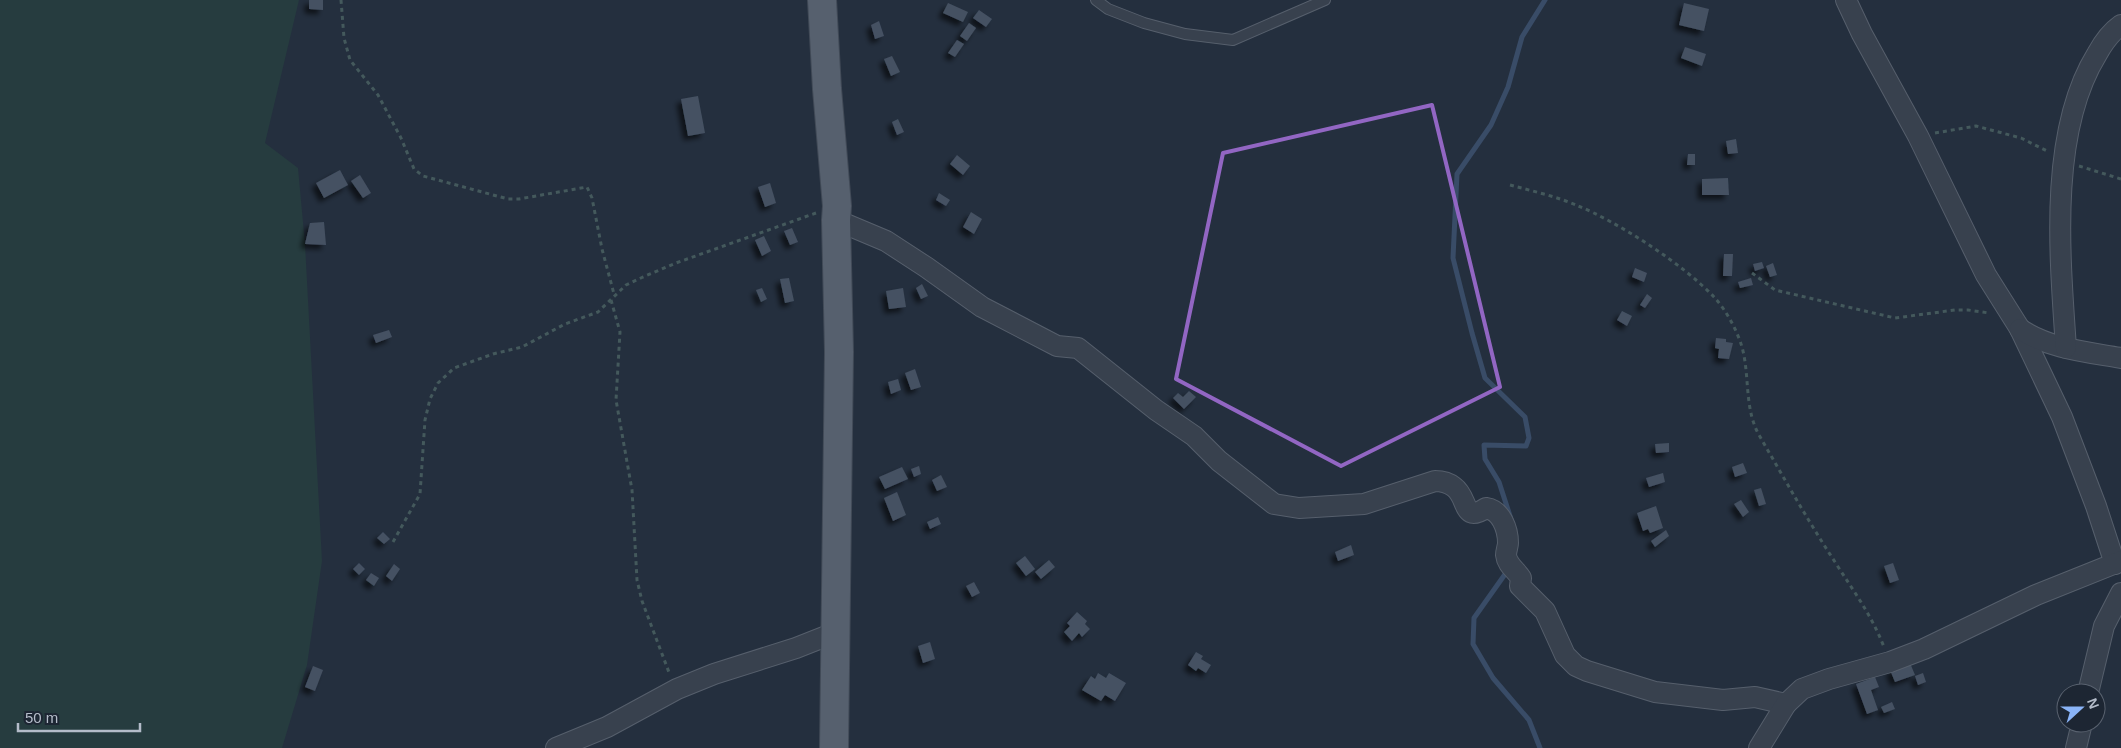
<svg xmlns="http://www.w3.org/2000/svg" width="2121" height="748" viewBox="0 0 2121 748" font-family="Helvetica,sans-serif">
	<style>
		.green { fill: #263c3f }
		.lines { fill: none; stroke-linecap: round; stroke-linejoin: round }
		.stream { stroke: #394c67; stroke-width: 5 }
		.building { fill: #455162; filter: url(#shadow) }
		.service-casing { stroke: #565f6c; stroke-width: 12 }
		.minor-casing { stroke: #565f6c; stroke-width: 22 }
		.primary-casing { stroke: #414a57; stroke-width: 30 }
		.path { stroke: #44595c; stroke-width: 3; stroke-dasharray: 4 4; stroke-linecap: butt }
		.service { stroke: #38414e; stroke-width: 10 }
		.minor { stroke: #38414e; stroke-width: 20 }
		.primary { stroke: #56606e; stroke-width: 28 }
		.marked { fill: none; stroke: #9266c3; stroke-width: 4; stroke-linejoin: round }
	</style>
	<defs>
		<filter id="shadow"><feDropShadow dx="-4.5" dy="4.5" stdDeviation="2.5" flood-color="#0009"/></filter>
	</defs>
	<rect width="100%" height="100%" fill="#242f3e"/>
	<polygon class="green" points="0,0 299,0 265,143 298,168 305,244 322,561 307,665 282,748 0,748"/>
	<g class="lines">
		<g class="stream">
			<polyline points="1511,519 1499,482 1485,459 1484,445 1526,446 1529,438 1525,417 1485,378 1472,333 1453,258 1457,174 1491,125 1508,87 1522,37 1545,0"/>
			<polyline points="1508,570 1474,618 1473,644 1493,678 1529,720 1540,748"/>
		</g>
	</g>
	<g class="building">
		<polygon points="309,0 323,0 323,10 309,9"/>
		<polygon points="948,3 968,12 963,22 943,13"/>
		<polygon points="1684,3 1709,9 1704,31 1679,25"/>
		<polygon points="979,10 992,19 986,27 973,18"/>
		<polygon points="879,21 884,36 875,39 871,25"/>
		<polygon points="969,23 976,28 967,41 960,36"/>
		<polygon points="957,40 964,44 955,57 948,53"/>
		<polygon points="1685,47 1706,54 1702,66 1681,58"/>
		<polygon points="892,56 900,72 891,76 884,59"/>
		<polygon points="698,96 705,133 688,136 681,99"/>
		<polygon points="898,119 904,132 897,135 892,122"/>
		<polygon points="1736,139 1738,153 1728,154 1726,141"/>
		<polygon points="1688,154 1695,154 1695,165 1687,165"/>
		<polygon points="957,155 970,166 963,175 950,164"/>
		<polygon points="340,170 348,185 324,198 316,183"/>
		<polygon points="360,175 371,193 363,198 351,181"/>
		<polygon points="1728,178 1729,195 1702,195 1702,179"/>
		<polygon points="770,183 776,203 765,207 758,187"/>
		<polygon points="939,193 950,200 946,206 936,200"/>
		<polygon points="971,212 982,219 974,234 963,227"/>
		<polygon points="324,222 326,245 305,244 310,223"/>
		<polygon points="792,228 798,242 790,245 784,231"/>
		<polygon points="764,236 771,251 762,256 755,240"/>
		<polygon points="1724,254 1733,254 1732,276 1723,276"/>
		<polygon points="1762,262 1764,268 1755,271 1753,264"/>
		<polygon points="1773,263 1777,275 1770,277 1766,266"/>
		<polygon points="1635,268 1647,273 1644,282 1632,277"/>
		<polygon points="789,278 794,301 785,303 780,279"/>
		<polygon points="1751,278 1753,285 1740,288 1738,282"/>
		<polygon points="922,284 928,296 921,299 916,288"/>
		<polygon points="762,288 767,299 761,302 756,290"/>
		<polygon points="903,288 906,307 889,309 886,291"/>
		<polygon points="1647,294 1652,298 1645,308 1640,305"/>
		<polygon points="1622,311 1632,316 1627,326 1617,320"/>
		<polygon points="389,330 392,337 376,343 373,335"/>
		<polygon points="1716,338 1726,339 1726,342 1733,343 1729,359 1718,358 1719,349 1715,348"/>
		<polygon points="915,369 921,387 911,390 905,373"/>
		<polygon points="898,379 901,390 891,394 888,382"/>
		<polygon points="1189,391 1196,397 1184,409 1173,398 1178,393 1183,397"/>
		<polygon points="1669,443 1669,452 1656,453 1655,444"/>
		<polygon points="1743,463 1747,473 1735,477 1732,467"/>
		<polygon points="919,466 921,474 914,477 911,469"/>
		<polygon points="902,467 908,479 885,489 879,477"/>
		<polygon points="1663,473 1665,482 1649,487 1646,478"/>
		<polygon points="941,475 947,487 937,491 932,480"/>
		<polygon points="1761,488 1766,504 1759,506 1754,490"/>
		<polygon points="897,492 906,515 893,521 884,498"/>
		<polygon points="1741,500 1749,512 1743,517 1734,504"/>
		<polygon points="1656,506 1663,528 1650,533 1648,529 1643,531 1637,513"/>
		<polygon points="938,517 941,524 930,529 927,522"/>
		<polygon points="1666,530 1669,536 1655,547 1651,541"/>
		<polygon points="383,532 390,539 384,544 377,538"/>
		<polygon points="1351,545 1354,555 1338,561 1335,552"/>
		<polygon points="1025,556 1035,569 1026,576 1016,563"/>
		<polygon points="1049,560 1055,567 1041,579 1035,572"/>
		<polygon points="359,563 365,569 359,575 353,569"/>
		<polygon points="1893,563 1899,580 1890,583 1884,566"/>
		<polygon points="394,564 400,569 392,581 386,576"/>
		<polygon points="371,573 379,578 374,586 366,580"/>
		<polygon points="974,582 980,593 972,597 966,586"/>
		<polygon points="1077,612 1087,621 1085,624 1090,629 1082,637 1079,633 1072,641 1064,632 1070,626 1067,623"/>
		<polygon points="930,642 935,659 923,663 918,646"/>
		<polygon points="1196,652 1203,656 1201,659 1211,665 1206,673 1198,668 1196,671 1188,665"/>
		<polygon points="1910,663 1915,675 1895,682 1890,670"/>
		<polygon points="313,666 323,670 315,691 305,687"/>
		<polygon points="1098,673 1106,678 1109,673 1126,683 1115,701 1105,695 1101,701 1082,690 1091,676 1095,679"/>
		<polygon points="1923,673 1926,682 1918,685 1915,676"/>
		<polygon points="1875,677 1879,687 1871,690 1878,710 1867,714 1856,684"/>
		<polygon points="1892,702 1895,709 1884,713 1881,707"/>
	</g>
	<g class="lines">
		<defs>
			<polyline id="service" points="1096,0 1108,9 1144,23 1185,34 1233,40 1325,0"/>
			<g id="minor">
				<polyline points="1846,0 1862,34 1918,136 1986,275 2020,329 2062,417 2096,506 2115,564"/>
				<path d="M836,220L886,241L926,267L982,307L1057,346L1078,348L1156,410L1194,436L1219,461L1274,504L1299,508L1364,504L1435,481C1442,481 1449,483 1454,487C1469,498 1462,524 1486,508C1501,510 1508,529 1508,543C1508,546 1506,551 1506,555C1507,565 1516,570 1521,578L1520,586L1545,611L1565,655L1576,666L1587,671L1655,692L1723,700L1755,697L1786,704"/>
				<path d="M2020,329C2050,349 2087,352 2121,358"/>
				<path d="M2066,348C2060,258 2048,133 2097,54C2103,43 2111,32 2121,25"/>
				<polyline points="2088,693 2104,626 2121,593"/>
				<polyline points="556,748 607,727 677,689 714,674 796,648 834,633"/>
				<polyline points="1759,748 1786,704 1802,689 1829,679 1890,662 1924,649 2036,595 2121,561"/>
				<polyline points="2076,748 2082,723"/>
			</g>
			<polyline id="primary" points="822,0 827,89 837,206 836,220 839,352 834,748"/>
		</defs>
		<use href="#service" class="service-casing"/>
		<use href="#minor" class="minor-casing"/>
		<use href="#primary" class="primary-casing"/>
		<g class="path">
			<polyline points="341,0 344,38 350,60 378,95 401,138 414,169 423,176 508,199 519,199 587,187 592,198 602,249 614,294"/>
			<polyline points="1935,133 1976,126 2021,138 2049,152"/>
			<polyline points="2079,166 2121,179"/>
			<path d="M1510,185C1532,191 1555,196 1576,205C1618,222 1683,264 1714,297C1726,310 1737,330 1742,347C1750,376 1744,408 1759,435C1784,478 1808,521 1835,562C1854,592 1871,614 1884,647"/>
			<polyline points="1752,273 1775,290 1895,318 1955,310 1968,310 1989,313"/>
			<polyline points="611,300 620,332 616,400 632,490 637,580 642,601 670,675"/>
			<polyline points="393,542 420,494 425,420 430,399 438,383 454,368 493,354 522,347 565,324 598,312 626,285 643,277 676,263 816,213"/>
		</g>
		<use href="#service" class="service"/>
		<use href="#minor" class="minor"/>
		<use href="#primary" class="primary"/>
	</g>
	<path class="marked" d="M1432,105L1500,387L1341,466L1176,379L1223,153Z"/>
	<g transform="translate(2081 708) rotate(69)"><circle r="24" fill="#1d2633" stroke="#59626f"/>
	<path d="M0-4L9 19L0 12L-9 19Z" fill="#8ab4f8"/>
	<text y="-8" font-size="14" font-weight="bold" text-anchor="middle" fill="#b4bcc9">N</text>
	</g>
	<path d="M18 723v8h122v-8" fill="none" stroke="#b4bcc9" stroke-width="2.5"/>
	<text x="25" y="723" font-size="15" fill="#b4bcc9" stroke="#1d2633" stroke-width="4" paint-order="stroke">50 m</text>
</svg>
